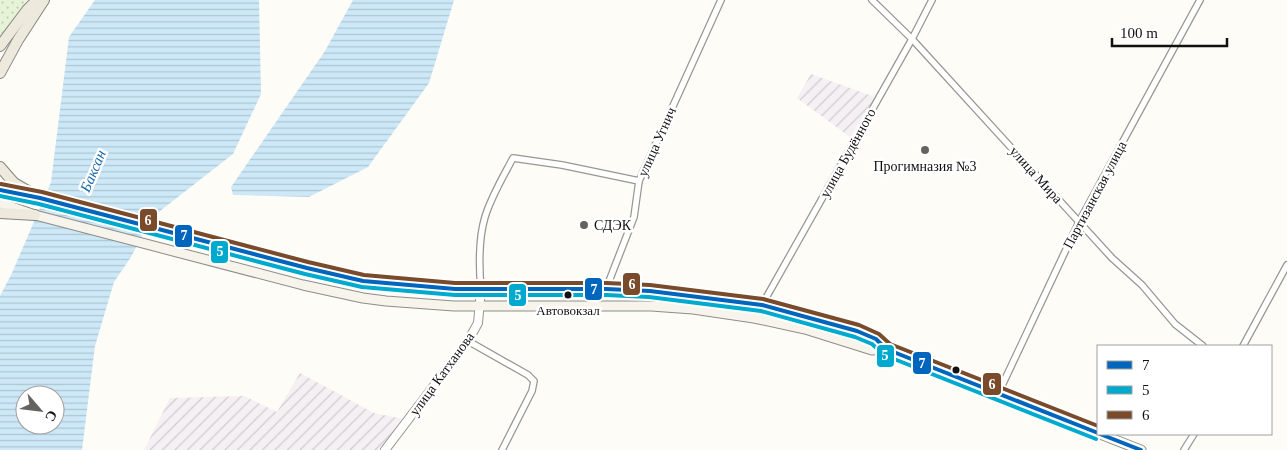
<svg xmlns="http://www.w3.org/2000/svg" width="1287" height="450" viewBox="0 0 1287 450" font-family="'Times New Roman',serif">
	<style>
		.industrial { fill: url(#industrial-furrows) }
		.grass { fill: url(#grass-dots) }
		.water { fill: url(#water-rules); fill-rule: evenodd }
		.lines { fill: none; stroke-linecap: round; stroke-linejoin: round }
		.minor-casing { stroke: #979795; stroke-width: 8 }
		.tertiary-casing { stroke: #979795; stroke-width: 10 }
		.secondary-casing { stroke: #8e8d8b; stroke-width: 11 }
		.primary-casing { stroke: #858482; stroke-width: 12 }
		.minor { stroke: #fffffe; stroke-width: 5.5 }
		.tertiary { stroke: #fffffe; stroke-width: 8 }
		.secondary { stroke: #f6f4eb; stroke-width: 9 }
		.primary { stroke: #ede9dc; stroke-width: 10 }
		.bus-1-casing { stroke: #fff; stroke-width: 8 }
		.bus-2-casing { stroke: #fff; stroke-width: 8 }
		.bus-3-casing { stroke: #fff; stroke-width: 8 }
		.bus-1 { stroke: #0065bd; stroke-width: 4 }
		.bus-2 { stroke: #00a9ce; stroke-width: 4 }
		.bus-3 { stroke: #7a4b2a; stroke-width: 4 }
		.poi-dot { fill: #646362; stroke: #fff; stroke-width: 2 }
		.bus-dot { fill: #111; stroke: #fff; stroke-width: 2 }
		.labels { text-anchor: middle; dominant-baseline: central; stroke-width: 5; stroke-linejoin: round; paint-order: stroke }
		.bus-label { font-size: 13px; fill: #111; stroke: #fff }
		.street-label { font-size: 14px; fill: #111; stroke: #fff }
		.poi-label { font-size: 14px; fill: #111; stroke: #fff }
		.water-label { font-size: 15px; font-style: italic; fill: #1768a6; stroke: #fff }
		.line-badge { stroke: #fff; stroke-width: 2 }
		.badge-label { font-size: 14px; text-anchor: middle; font-weight: bold; fill: #fff }
	</style>
	<defs>
		<pattern id="industrial-furrows" width="10" height="10" patternUnits="userSpaceOnUse" patternTransform="scale(1.25)"><rect width="10" height="10" fill="#f5f0f3"/><path d="M-1 1l2-2M0 10L10 0M9 11l2-2" fill="none" stroke="#d1cdcf"/></pattern>
		<pattern id="grass-dots" width="8" height="8" patternUnits="userSpaceOnUse" patternTransform="scale(1.25)"><rect width="8" height="8" fill="#e7f3d7"/><path d="M2 2h.1M6 6h.1" fill="none" stroke="#c5cfb8" stroke-width="1.8" stroke-linecap="round"/></pattern>
		<pattern id="water-rules" width="6" height="5" patternUnits="userSpaceOnUse" patternTransform="scale(1.25)"><rect width="6" height="5" fill="#cde8f7"/><path d="M0 2.5h6" fill="none" stroke="#afc6d3"/></pattern>
	</defs>
	<rect width="100%" height="100%" fill="#fdfcf7"/>
	<g class="industrial">
		<polygon points="811,74 875,97 850,137 797,98"/>
		<polygon points="300,373 374,413 408,420 385,450 144,450 170,398 244,396 277,412"/>
	</g>
	<polygon class="grass" points="0,0 27,0 0,36"/>
	<g class="water">
		<path d="M95,0H259L261,94L233,154L160,211L149,223L131,257L114,282L95,346L82,450H0V296L12,273L51,182L69,37ZM25,395H55V425H25Z"/>
		<polygon points="353,0 454,0 429,83 368,167 309,197 233,195 231,187 325,51"/>
	</g>
	<g class="lines">
		<defs>
			<g id="minor">
				<polyline points="872,0 912,39 1112,258 1142,285 1175,324 1203,346"/>
				<polyline points="606,289 634,217 639,181 721,0"/>
				<path d="M481,290C479,267 478,240 485,217C491,197 503,177 513,158L562,165L639,181"/>
				<polyline points="762,305 912,39 932,0"/>
				<polyline points="468,341 528,375 534,381 532,391 502,450"/>
				<polyline points="1243,346 1287,265"/>
				<polyline points="998,394 1079,222 1200,0"/>
				<polyline points="1184,450 1194,434"/>
			</g>
			<polyline id="tertiary" points="385,450 468,341 478,323 481,290"/>
			<g id="secondary">
				<polyline points="0,190 40,198 307,268 363,281 455,289 606,289 650,291 762,305 857,331 876,339 886,349 1098,433"/>
				<polyline points="0,203 35,215 150,245 303,285 363,298 386,301 454,306 651,306 693,309 754,318 805,329 872,350 886,349"/>
				<polyline points="1100,434 1141,450"/>
			</g>
			<g id="primary">
				<polyline points="0,46 27,10 37,0"/>
				<polyline points="0,73 18,40 44,0"/>
				<polyline points="0,167 14,183 40,198"/>
				<polyline points="0,213 35,215"/>
			</g>
		</defs>
		<use href="#minor" class="minor-casing"/>
		<use href="#tertiary" class="tertiary-casing"/>
		<use href="#secondary" class="secondary-casing"/>
		<use href="#primary" class="primary-casing"/>
		<use href="#minor" class="minor"/>
		<use href="#tertiary" class="tertiary"/>
		<use href="#secondary" class="secondary"/>
		<use href="#primary" class="primary"/>
		<defs>
			<g id="bus-1">
				<polyline points="0,190 40,198 307,268 363,281 455,289 606,289 650,291 762,305 857,331 876,339 886,349 1098,433"/>
				<polyline points="1100,434 1141,450"/>
			</g>
			<polyline id="bus-2" points="0,196 39,204 305,274 362,287 455,295 606,295 649,297 761,311 855,337 872,344 884,355 1096,439"/>
			<polyline id="bus-3" points="1,184 42,192 308,262 364,275 455,283 606,283 650,285 763,299 859,325 879,334 890,344 1098,426"/>
		</defs>
		<use href="#bus-1" class="bus-1-casing"/>
		<use href="#bus-2" class="bus-2-casing"/>
		<use href="#bus-3" class="bus-3-casing"/>
		<use href="#bus-1" class="bus-1"/>
		<use href="#bus-2" class="bus-2"/>
		<use href="#bus-3" class="bus-3"/>
	</g>
	<g class="poi-dot">
		<circle cx="925" cy="150" r="5"/>
		<circle cx="584" cy="225" r="5"/>
	</g>
	<g class="bus-dot">
		<circle cx="568" cy="295" r="4.5"/>
		<circle cx="956" cy="370" r="4.5"/>
	</g>
	<g class="labels">
		<g class="bus-label">
			<text x="568" y="310">Автовокзал</text>
		</g>
		<g class="street-label">
			<text transform="translate(657 142) rotate(-66)">улица Угнич</text>
			<text transform="translate(848 153) rotate(-61)">улица Будённого</text>
			<text transform="translate(1036 175) rotate(48)">улица Мира</text>
			<text transform="translate(1095 195) rotate(-62)">Партизанская улица</text>
			<text transform="translate(442 374) rotate(-54)">улица Катханова</text>
		</g>
		<g class="poi-label">
			<text x="925" y="166">Прогимназия №3</text>
			<text x="594" y="225" text-anchor="start">СДЭК</text>
		</g>
		<g class="water-label">
			<text transform="translate(93 171) rotate(-67)">Баксан</text>
		</g>
	</g>
	<g class="line-badge">
		<rect x="139" y="208" width="19" height="24" rx="5" fill="#7a4b2a"/>
		<rect x="174" y="224" width="19" height="24" rx="5" fill="#0065bd"/>
		<rect x="210" y="240" width="19" height="24" rx="5" fill="#00a9ce"/>
		<rect x="622" y="272" width="19" height="24" rx="5" fill="#7a4b2a"/>
		<rect x="584" y="277" width="19" height="24" rx="5" fill="#0065bd"/>
		<rect x="508" y="283" width="19" height="24" rx="5" fill="#00a9ce"/>
		<rect x="876" y="344" width="19" height="24" rx="5" fill="#00a9ce"/>
		<rect x="912" y="351" width="20" height="24" rx="5" fill="#0065bd"/>
		<rect x="982" y="372" width="20" height="24" rx="5" fill="#7a4b2a"/>
	</g>
	<g class="badge-label">
		<text x="148" y="225">6</text>
		<text x="184" y="240">7</text>
		<text x="220" y="256">5</text>
		<text x="632" y="289">6</text>
		<text x="594" y="294">7</text>
		<text x="518" y="300">5</text>
		<text x="885" y="360">5</text>
		<text x="922" y="368">7</text>
		<text x="992" y="389">6</text>
	</g>
	<rect x="1097" y="345" width="175" height="90" fill="#ffffff" stroke="#a0a0a0"/>
	<rect x="1107" y="361" width="25" height="8" fill="#0065bd" stroke="#a0a0a0"/>
	<text x="1142" y="370" font-size="15" fill="#111111">7</text>
	<rect x="1107" y="386" width="25" height="8" fill="#00a9ce" stroke="#a0a0a0"/>
	<text x="1142" y="395" font-size="15" fill="#111111">5</text>
	<rect x="1107" y="411" width="25" height="8" fill="#7a4b2a" stroke="#a0a0a0"/>
	<text x="1142" y="420" font-size="15" fill="#111111">6</text>
	<g transform="translate(40 410) rotate(118)"><circle r="24" fill="#ffffff" stroke="#a0a0a0"/>
	<path d="M0-4L9 19L0 12L-9 19Z" fill="#646362"/>
	<text y="-8" font-size="14" font-weight="bold" text-anchor="middle" fill="#111111">С</text>
	</g>
	<path d="M1112 38v8h115v-8" fill="none" stroke="#111111" stroke-width="2.5"/>
	<text x="1120" y="38" font-size="15" fill="#111111" stroke="#ffffff" stroke-width="4" paint-order="stroke">100 m</text>
</svg>
